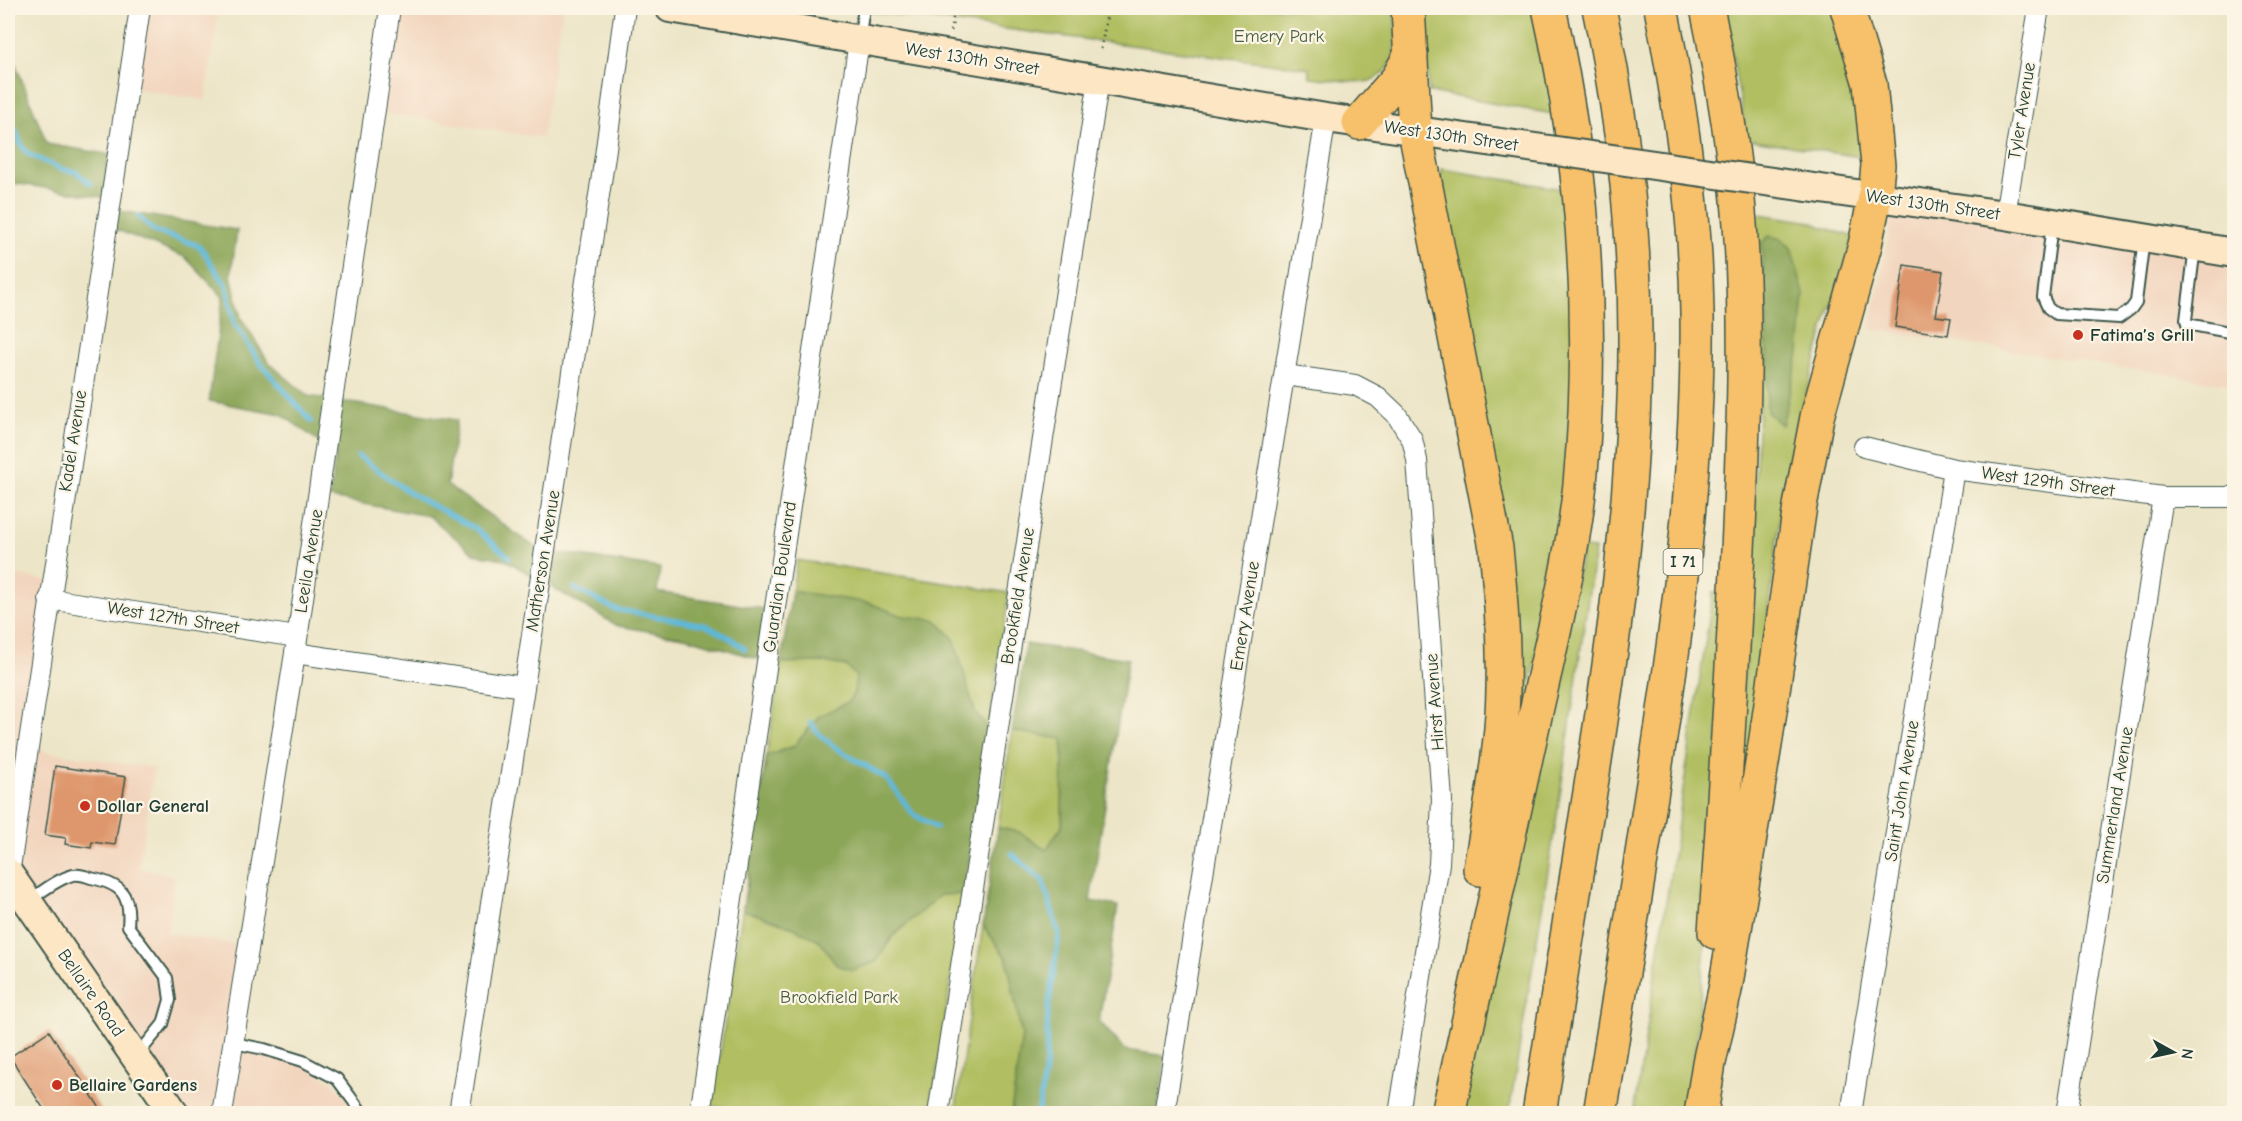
<svg xmlns="http://www.w3.org/2000/svg" width="2242" height="1121" viewBox="0 0 2242 1121" font-family="'Comic Neue',sans-serif">
	<style>
		.built { fill: #f2d5be }
		.green { fill: #b1bf62; stroke: #687e4b; stroke-width: 1.5 }
		.forest { fill: #8ca658; stroke: #567246; stroke-width: 1.5 }
		.lines { fill: none; stroke-linecap: round; stroke-linejoin: round }
		.stream { stroke: #5cb8da; stroke-width: 5 }
		.building { fill: #de976c }
		.lane-casing { stroke: #3e564a; stroke-width: 14 }
		.street-casing { stroke: #3e564a; stroke-width: 22 }
		.secondary-casing { stroke: #3e564a; stroke-width: 32 }
		.highway-casing { stroke: #3e564a; stroke-width: 36 }
		.path { stroke: #3e564a; stroke-width: 3; stroke-dasharray: 1.5 4.5; stroke-linecap: butt }
		.lane { stroke: #fff; stroke-width: 10 }
		.street { stroke: #fff; stroke-width: 20 }
		.secondary { stroke: #fce6c4; stroke-width: 28 }
		.highway { stroke: #f7c06b; stroke-width: 33 }
		.secondary-bridge-casing { stroke: #3e564a; stroke-width: 32; stroke-linecap: butt }
		.secondary-bridge { stroke: #fce6c4; stroke-width: 28 }
		.poi-dot { fill: #c8321e; stroke: #fcf5e5; stroke-width: 2 }
		.labels { text-anchor: middle; dominant-baseline: central; stroke-width: 4.5; stroke-linejoin: round; paint-order: stroke }
		.shield { fill: #fcf5e5; stroke: #617469; stroke-width: 1.5 }
		.shield-label { font-size: 16px; font-weight: bold; fill: #1f3d34 }
		.park-label { font-size: 18px; fill: #445e40; stroke: #fcf5e5 }
		.street-label { font-size: 18px; fill: #1f3d34; stroke: #fcf5e5 }
		.poi-label { font-size: 18px; font-weight: bold; fill: #1f3d34; stroke: #fcf5e5; text-anchor: start }
	</style>
	<rect width="100%" height="100%" fill="#fcf5e5"/>
	<filter id="ink" filterUnits="userSpaceOnUse"><feTurbulence type="fractalNoise" baseFrequency=".0167" numOctaves="2"/><feDisplacementMap in="SourceGraphic" scale="12" xChannelSelector="R" yChannelSelector="G"/><feConvolveMatrix kernelMatrix="1 2 1 2 8 2 1 2 1" color-interpolation-filters="sRGB"/></filter>
	<filter id="wash" filterUnits="userSpaceOnUse"><feTurbulence type="fractalNoise" baseFrequency=".008" numOctaves="4" result="noise"/><feDisplacementMap in="SourceGraphic" scale="24" xChannelSelector="R" yChannelSelector="G"/><feGaussianBlur stdDeviation="1.35" result="paint"/><feColorMatrix in="noise" values="0 0 0 0 0 0 0 0 0 0 0 0 0 0 0 0 0 1.4 0 .05"/><feComposite in="paint" operator="in"/></filter>
	<g filter="url(#wash)">
		<rect width="100%" height="100%" fill="#ece5c7"/>
		<g class="built">
			<polygon points="147,8 219,8 205,100 135,89"/>
			<polygon points="384,8 563,8 542,138 371,111"/>
			<polygon points="1896,190 2234,246 2234,385 1870,329 1884,262"/>
			<polygon points="8,574 57,582 30,749 154,768 139,868 175,876 167,933 253,947 237,1047 301,1064 334,1082 356,1113 163,1113 8,885"/>
		</g>
		<g class="green">
			<path d="M843,8H1394C1396,33 1402,70 1370,81C1361,84 1322,78 1310,77L1308,68Z"/>
			<polygon points="1422,8 1537,8 1559,115 1429,92"/>
			<polygon points="1724,8 1836,8 1852,58 1867,158 1747,139"/>
			<polygon points="1442,169 1568,190 1575,387 1557,554 1499,839 1513,710 1438,190"/>
			<polygon points="1753,213 1812,222 1822,227 1854,237 1825,325 1804,402 1782,499 1746,807 1737,806 1760,396 1761,300"/>
			<polygon points="1583,548 1595,549 1558,809 1509,1113 1459,1114"/>
			<polygon points="797,560 1009,593 931,1113 761,1114 712,1106"/>
			<polygon points="1713,592 1725,594 1708,912 1691,1100 1689,1113 1634,1114"/>
			<polygon points="1012,731 1063,739 1062,826 1046,850 1019,832 998,828"/>
			<polygon points="983,925 1007,959 1022,1036 1011,1113 955,1114"/>
		</g>
		<g class="forest">
			<polygon points="8,62 15,63 47,144 113,155 107,198 8,182"/>
			<polygon points="114,210 237,230 231,275 241,318 269,363 308,396 457,420 447,485 539,550 660,568 657,592 766,609 758,659 689,638 618,626 504,559 475,554 429,516 330,498 336,454 281,414 209,401 223,297 185,257 112,228"/>
			<polygon points="1769,236 1782,239 1791,248 1804,294 1799,353 1782,425 1767,412 1767,319 1762,243"/>
			<polygon points="792,591 869,603 903,616 936,620 954,639 975,712 989,729 964,894 940,895 893,936 876,962 852,970 837,965 819,940 788,925 743,910 767,756 794,746 819,716 848,702 854,693 856,676 846,666 823,662 781,663"/>
			<polygon points="1026,644 1128,659 1090,901 1118,906 1099,1021 1125,1050 1166,1056 1157,1113 1011,1113 1022,1036 1007,959 983,925 998,828 1019,832 1046,850 1062,826 1063,739 1012,731"/>
		</g>
		<g class="lines">
			<g class="stream">
				<polyline points="8,113 22,146 28,154 61,169 76,172 91,184"/>
				<polyline points="138,216 154,231 194,244 201,248 227,287 234,323 260,363 311,421"/>
				<polyline points="358,456 410,493 476,529 509,557"/>
				<polyline points="574,588 614,609 705,625 730,638 745,649"/>
				<polyline points="810,722 819,734 836,748 886,778 913,814 937,828"/>
				<polyline points="1012,854 1043,881 1059,934 1048,1011 1046,1063 1038,1114"/>
			</g>
		</g>
		<g id="blocks">
			<g class="building">
				<polygon points="1904,265 1943,271 1936,316 1951,318 1948,335 1895,327"/>
				<polygon points="55,766 126,777 115,845 92,842 91,848 65,844 66,838 45,835"/>
				<polygon points="49,1031 104,1114 47,1114 10,1057"/>
			</g>
		</g>
	</g>
	<g filter="url(#ink)">
		<use href="#blocks" fill-opacity="0" stroke="#3e564a" stroke-width="1.5"/>
		<g class="lines">
			<defs>
				<g id="lane">
					<polyline points="859,40 864,8"/>
					<polyline points="2052,225 2043,297 2048,308 2056,314 2119,318 2131,309 2136,302 2144,239"/>
					<polyline points="2195,247 2186,320 2187,324 2234,333"/>
					<path d="M28,901C42,892 57,879 73,875C78,874 86,876 91,878C121,884 131,894 128,926L167,978L170,1000L163,1024L136,1057"/>
					<polyline points="234,1043 264,1049 303,1061 337,1079 363,1114"/>
				</g>
				<g id="street">
					<polyline points="2005,215 2039,8"/>
					<polyline points="1285,375 1355,385 1378,397 1396,414 1412,439 1417,460 1442,800 1439,864 1399,1114"/>
					<polyline points="1864,447 1954,469 2163,497 2234,497"/>
					<polyline points="49,599 297,637"/>
					<polyline points="295,653 523,687"/>
					<polyline points="9,874 140,8"/>
					<polyline points="222,1114 295,653 390,8"/>
					<polyline points="459,1114 605,156 625,8"/>
					<polyline points="700,1114 859,41"/>
					<polyline points="938,1114 1099,79"/>
					<polyline points="1164,1114 1326,118"/>
					<polyline points="1851,1114 1954,469"/>
					<polyline points="2067,1114 2163,497"/>
				</g>
				<g id="secondary">
					<polyline points="670,8 1326,118 1494,142"/>
					<polyline points="1807,187 2005,215 2234,253"/>
					<polyline points="8,873 175,1114"/>
				</g>
				<g id="highway">
					<path d="M1408,8L1415,131L1496,548C1502,608 1506,668 1501,728C1497,775 1488,822 1480,869"/>
					<path d="M1707,8C1722,79 1735,151 1740,224C1748,333 1743,441 1738,550C1732,678 1724,805 1715,932"/>
					<polyline points="1359,123 1398,78 1411,54"/>
					<path d="M1448,1114C1476,989 1502,863 1530,739C1548,655 1571,570 1580,484C1595,324 1584,164 1549,8"/>
					<path d="M1539,1114C1556,1006 1573,899 1590,792C1613,647 1634,500 1635,352C1636,237 1623,120 1599,8"/>
					<path d="M1600,1114C1617,1012 1633,911 1649,809C1675,645 1699,480 1697,313C1696,211 1681,108 1661,8"/>
					<polyline points="1701,1114 1709,1063 1725,990 1765,745 1800,506 1817,417 1865,245 1875,197 1878,165 1870,84 1847,8"/>
				</g>
			</defs>
			<use href="#lane" class="lane-casing"/>
			<use href="#street" class="street-casing"/>
			<use href="#secondary" class="secondary-casing"/>
			<use href="#highway" class="highway-casing"/>
			<g class="path">
				<polyline points="951,31 955,8"/>
				<polyline points="1101,49 1108,8"/>
			</g>
			<use href="#lane" class="lane"/>
			<use href="#street" class="street"/>
			<use href="#secondary" class="secondary"/>
			<use href="#highway" class="highway"/>
			<defs>
				<polyline id="secondary-bridge" points="1494,142 1807,187"/>
			</defs>
			<use href="#secondary-bridge" class="secondary-bridge-casing"/>
			<use href="#secondary-bridge" class="secondary-bridge"/>
		</g>
	</g>
	<g class="poi-dot">
		<circle cx="2078" cy="335" r="6"/>
		<circle cx="85" cy="806" r="6"/>
		<circle cx="57" cy="1085" r="6"/>
	</g>
	<g class="labels">
		<rect class="shield" x="1663.5" y="549" width="39" height="26" rx="4.5"/>
		<g class="shield-label">
			<text x="1683" y="562">I 71</text>
		</g>
		<g class="park-label">
			<text x="1279" y="36">Emery Park</text>
			<text x="839" y="997">Brookfield Park</text>
		</g>
		<g class="street-label">
			<text transform="translate(972 59) rotate(9)">West 130th Street</text>
			<text transform="translate(2022 111) rotate(-81)">Tyler Avenue</text>
			<text transform="translate(1451 136) rotate(8)">West 130th Street</text>
			<text transform="translate(1933 205) rotate(8)">West 130th Street</text>
			<text transform="translate(73 441) rotate(-81)">Kadel Avenue</text>
			<text transform="translate(2048 482) rotate(8)">West 129th Street</text>
			<text transform="translate(309 561) rotate(-81)">Leeila Avenue</text>
			<text transform="translate(543 561) rotate(-81)">Matherson Avenue</text>
			<text transform="translate(780 577) rotate(-82)">Guardian Boulevard</text>
			<text transform="translate(1018 596) rotate(-81)">Brookfield Avenue</text>
			<text transform="translate(1245 616) rotate(-81)">Emery Avenue</text>
			<text transform="translate(173 618) rotate(9)">West 127th Street</text>
			<text transform="translate(1435 702) rotate(-94)">Hirst Avenue</text>
			<text transform="translate(1902 791) rotate(-81)">Saint John Avenue</text>
			<text transform="translate(2115 805) rotate(-81)">Summerland Avenue</text>
			<text transform="translate(91 993) rotate(55)">Bellaire Road</text>
		</g>
		<g class="poi-label">
			<text x="2090" y="335">Fatima’s Grill</text>
			<text x="97" y="806">Dollar General</text>
			<text x="69" y="1085">Bellaire Gardens</text>
		</g>
	</g>
	<rect width="2242" height="1121" fill="none" stroke="#fcf5e5" stroke-width="30"/>
	<g transform="translate(2173 1052) rotate(98)" stroke="#fcf5e5" stroke-width="4.5" paint-order="stroke">
	<path d="M0-4.5L10 22L0 15L-10 22Z" fill="#1f3d34"/>
	<text y="-9" font-size="16" font-weight="bold" text-anchor="middle" fill="#1f3d34">N</text>
	</g>
</svg>
